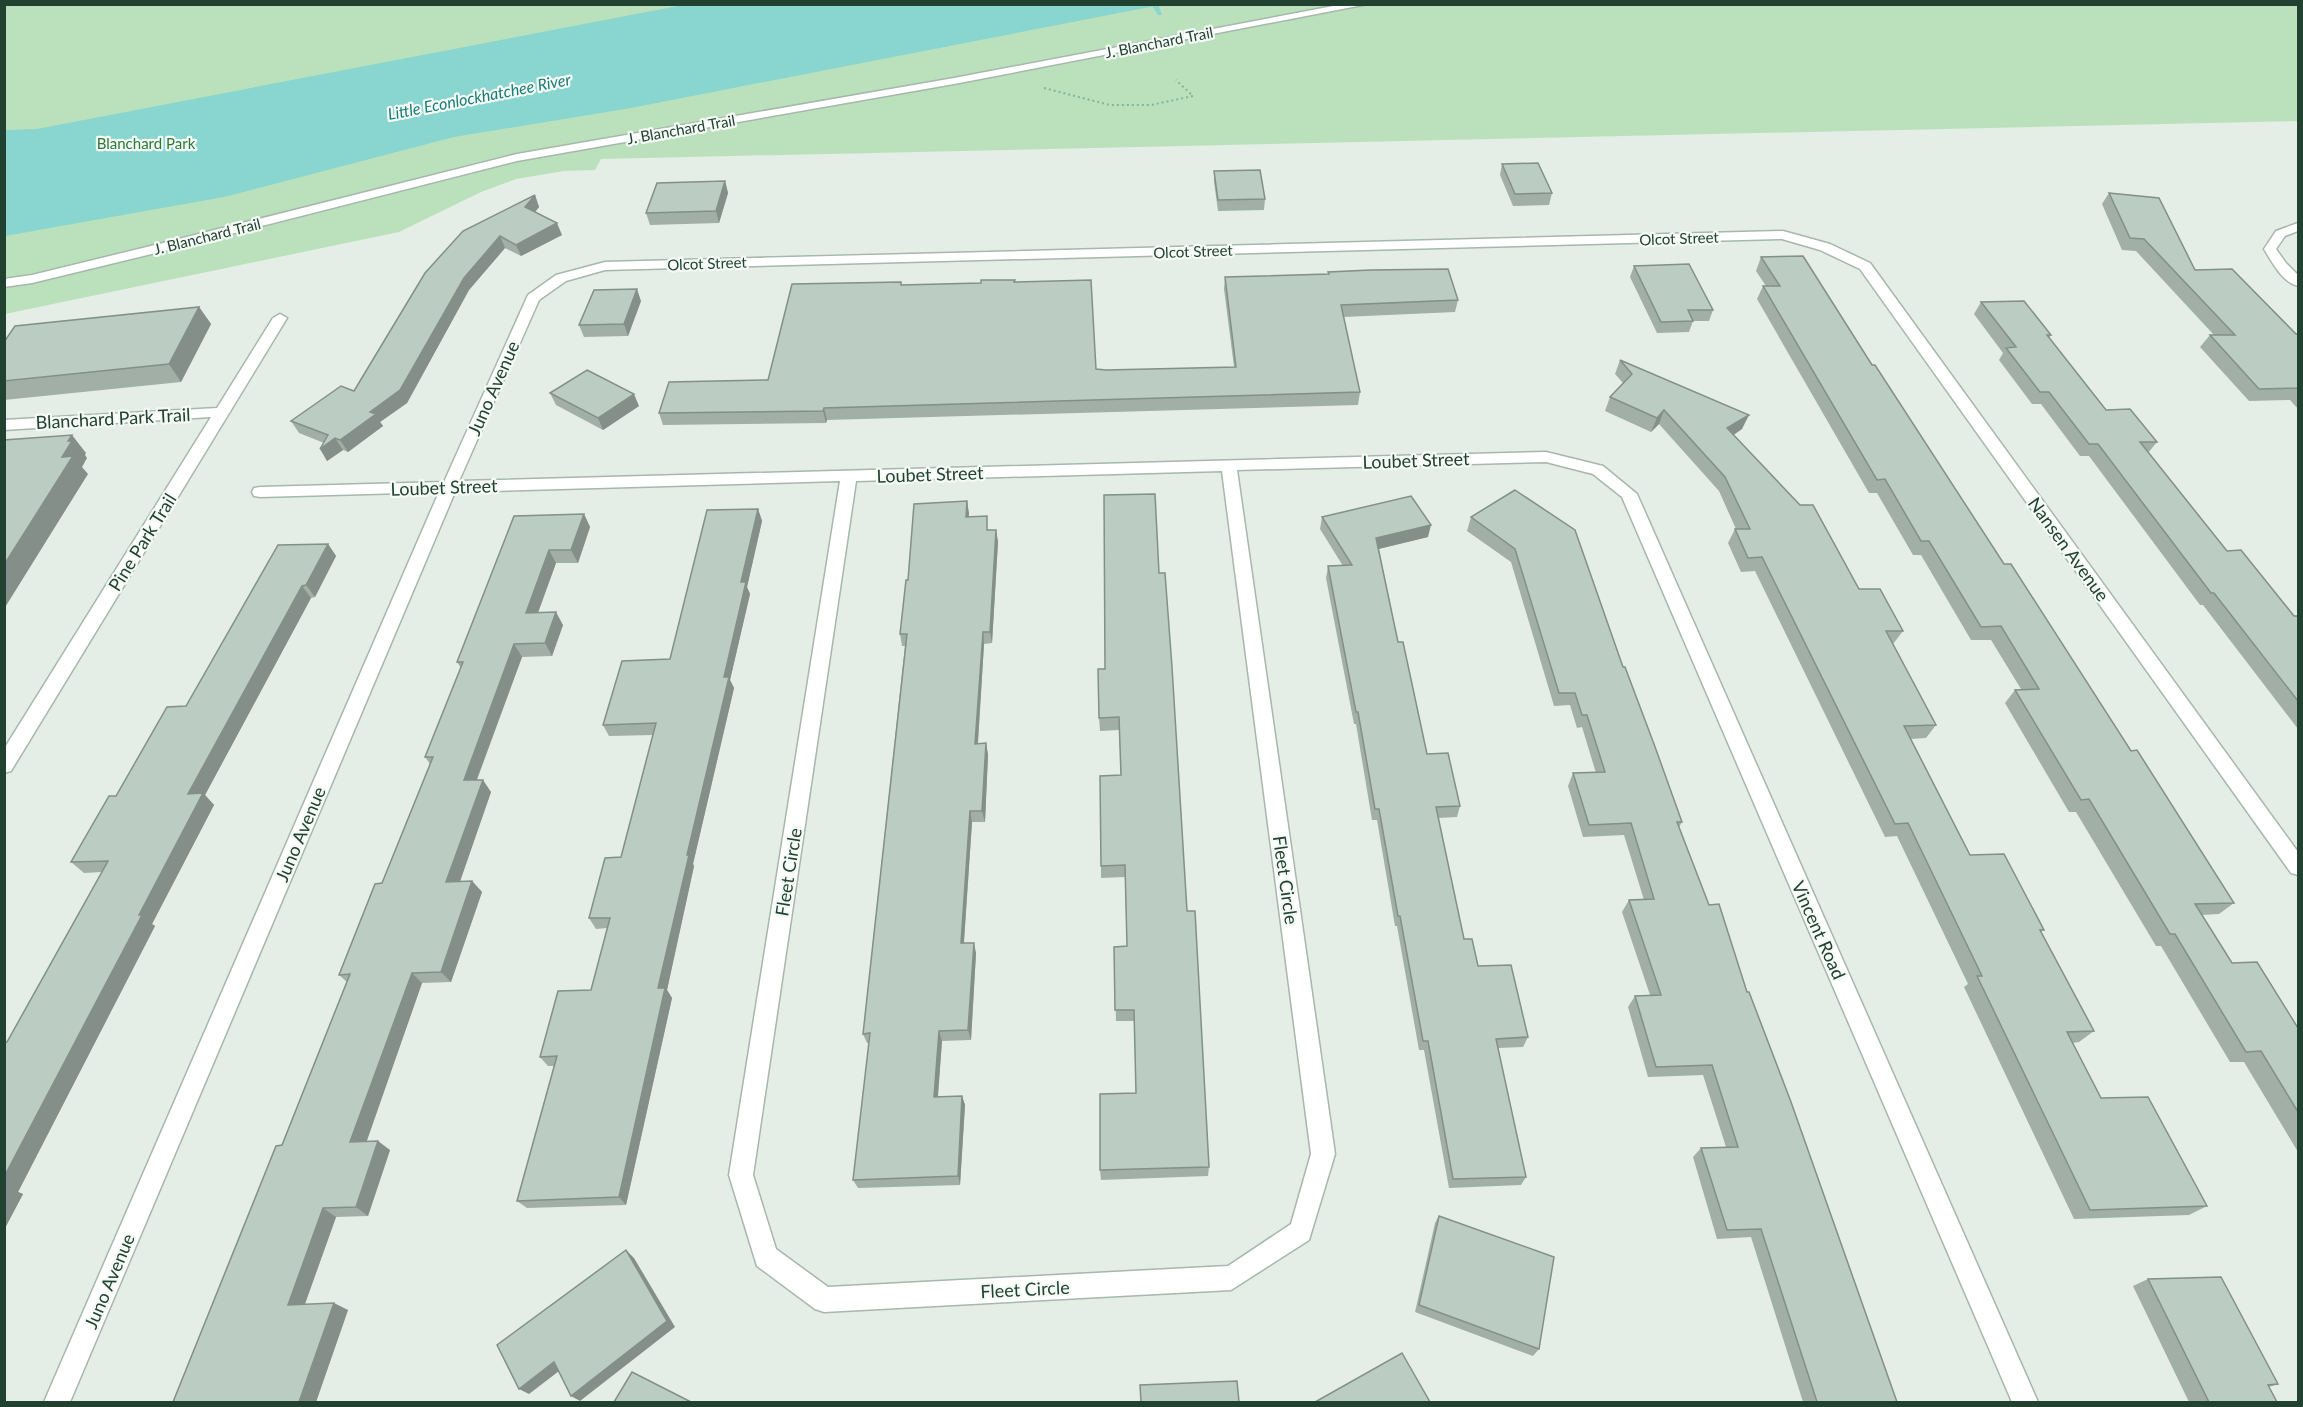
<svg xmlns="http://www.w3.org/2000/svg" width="2303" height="1407" viewBox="0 0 2303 1407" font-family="Lato,sans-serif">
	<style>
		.green { fill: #bbe1bc }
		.water { fill: #88d6cf }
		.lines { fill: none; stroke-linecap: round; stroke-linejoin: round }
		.stream { fill: #88d6cf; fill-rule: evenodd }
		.minor-casing { stroke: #a6b7ad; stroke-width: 3 }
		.path { stroke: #82b498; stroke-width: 2; stroke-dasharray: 2 3; stroke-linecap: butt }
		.minor { fill: #fff; fill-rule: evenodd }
		.wall { fill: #a1afa7 }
		.shaded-wall { fill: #838f88 }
		.building { fill: #bbccc2; stroke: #838f88; stroke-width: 1.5 }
		.labels { text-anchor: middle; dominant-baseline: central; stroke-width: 4.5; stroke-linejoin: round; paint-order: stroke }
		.far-street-label { font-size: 15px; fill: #214131; stroke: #f5faf6 }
		.far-park-label { font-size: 15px; fill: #297b34; stroke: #f5faf6 }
		.far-water-label { font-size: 16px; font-style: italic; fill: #177c74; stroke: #f5faf6 }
		.street-label { font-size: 18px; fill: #214131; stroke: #f5faf6 }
	</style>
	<rect width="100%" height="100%" fill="#e4eee7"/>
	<polygon class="green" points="5,5 2298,5 2298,121 601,159 595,170 564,171 516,179 481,192 399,232 5,314"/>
	<polygon class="water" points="683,5 1160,5 631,108 454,137 224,197 5,236 5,130 37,129"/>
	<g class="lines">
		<polygon class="stream" points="1151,4 1158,4 1162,15 1158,15"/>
		<defs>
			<g id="minor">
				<polygon points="1344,4 1368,4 954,84 517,161 168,250 32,283 4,287 4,279 32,275 167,242 517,154 954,78"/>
				<path d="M2298,223V231L2285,236L2276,249L2286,263L2298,275V286C2282,282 2272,262 2264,249L2276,231Z"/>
				<path d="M1783,231L1830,244L1870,263L2298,852V875L2291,873L1860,269L1820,250L1782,239L605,270L566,281L539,300L459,481L1546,452L1603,466L1637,494L2038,1402H2012L1622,497L1593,474L1546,462L1237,470L1335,1154L1309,1240L1231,1290L824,1312L815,1309L757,1266L729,1175L840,481L455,492L70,1402H44L439,492L260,497L254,496L252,492L254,488L260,487L444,482L528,295L556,275L605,262ZM1222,471L1311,1154L1291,1224L1228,1266L828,1287L776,1249L753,1175L856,481Z"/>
				<polygon points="280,314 287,318 11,771 4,773 4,749 211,417 4,430 4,420 217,408 273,318"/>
			</g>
		</defs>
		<use href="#minor" class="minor-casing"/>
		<polyline class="path" points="1044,88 1110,105 1151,105 1193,96 1176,80"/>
		<use href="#minor" class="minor"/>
	</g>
	<g class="wall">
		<polygon points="1502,164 1552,193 1549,205 1513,206 1500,175"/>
		<polygon points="1214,171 1265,199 1264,210 1218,211 1214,182"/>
		<polygon points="725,181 728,193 719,223 650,225 646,213"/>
		<polygon points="2109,193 2195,270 2296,334 2298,334 2298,409 2290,400 2249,401 2200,347 2210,335 2214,335 2136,251 2122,250 2102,204"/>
		<polygon points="535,195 539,207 535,212 562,235 521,256 505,248 469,290 407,403 380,422 383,426 348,452 343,450 327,461 324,443 299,433 291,421 354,391"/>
		<polygon points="1761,257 1872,365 2004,564 2234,903 2219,914 2202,915 2232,963 2298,1028 2298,1152 2244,1062 2230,1062 2161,946 2156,946 2076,812 2069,812 2005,703 2015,690 2021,689 1991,640 1971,640 1921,555 1913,555 1877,493 1869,493 1757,299 1763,286 1766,286 1756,271"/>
		<polygon points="1634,266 1713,310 1709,321 1693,321 1689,332 1657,333 1630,277"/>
		<polygon points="1328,272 1458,300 1455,312 1343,317 1360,392 1358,405 827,420 826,423 663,425 659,413 768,380 901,282 902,285 1015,282 1096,369 1106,370 1234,367 1224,289 1225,277 1328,274"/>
		<polygon points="641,301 628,336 584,337 579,325"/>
		<polygon points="1981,302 2051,335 2049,338 2106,410 2157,442 2148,453 2227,551 2294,616 2298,616 2298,729 2203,605 2200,605 2089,456 2080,456 2041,404 2032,404 1999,360 2003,353 1974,314"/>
		<polygon points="199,307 211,324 181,382 4,400 4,342"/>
		<polygon points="1620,360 1742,429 1734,435 1859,589 1903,631 1893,644 1936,725 1926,738 1911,739 1970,855 2044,930 2041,932 2094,1031 2079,1042 2072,1043 2101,1098 2207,1206 2189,1215 2074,1219 1964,987 1968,984 1897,836 1885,837 1755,571 1741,572 1728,543 1735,529 1736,529 1719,491 1659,424 1651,432 1605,411 1610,397 1623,383 1615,374"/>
		<polygon points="550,393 639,406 603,430 556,405"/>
		<polygon points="1515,490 1623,667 1682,822 1679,827 1709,905 1747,992 1897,1402 1803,1402 1751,1237 1717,1239 1693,1157 1701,1148 1726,1147 1703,1075 1648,1077 1628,1007 1635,996 1650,995 1622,912 1629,900 1644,900 1624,835 1583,837 1568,786 1573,773 1596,773 1582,727 1577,728 1570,705 1554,706 1511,562 1467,531 1471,517"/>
		<polygon points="967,501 969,517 989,530 996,530 998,542 992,643 984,644 978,744 986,743 988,755 985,822 972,822 964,943 976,953 971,1040 942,1041 938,1097 962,1096 965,1105 960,1185 858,1188 853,1180 869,1043 867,1043 863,1034 905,646 902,646 900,634 908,580"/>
		<polygon points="758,509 762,521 747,587 750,594 730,680 734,688 693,864 694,866 667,990 672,998 626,1205 527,1208 517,1201 554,1066 548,1066 540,1057 591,990 607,928 596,929 589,918 621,857 653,735 609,736 603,725 670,659"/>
		<polygon points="584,514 590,527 578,563 556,563 538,613 563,625 552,656 522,657 477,780 491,792 460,881 472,881 482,892 451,982 422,983 366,1142 390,1150 368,1216 336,1217 305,1304 348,1310 316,1402 282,1145 347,982 339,975 382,883 430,764 425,757 461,668 457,662 514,516"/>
		<polygon points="1322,517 1428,537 1379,549 1398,642 1427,754 1460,806 1457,817 1438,818 1464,939 1478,966 1528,1037 1523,1047 1498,1048 1526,1177 1521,1185 1449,1188 1424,1050 1419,1050 1397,926 1395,926 1377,820 1372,820 1356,724 1354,724 1326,578 1328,566 1343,566 1320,529"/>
		<polygon points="328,544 336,556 315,597 311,598 205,795 214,805 152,924 155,926 18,1192 23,1194 4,1230 4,1042 7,1042 102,872 84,873 71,862 116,796 186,706"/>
		<polygon points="1159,573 1187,911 1209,1167 1208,1176 1101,1180 1100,1170 1136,1093 1134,1021 1116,1021 1114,947 1127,946 1125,877 1101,878 1101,866 1121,775 1119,730 1100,731 1099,718 1105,669"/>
		<polygon points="1439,1216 1539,1349 1533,1356 1415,1312 1435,1223"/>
		<polygon points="2148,1279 2278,1384 2269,1387 2277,1402 2189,1402 2133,1286"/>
	</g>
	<g class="shaded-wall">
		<polygon points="725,181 728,193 719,223 716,211"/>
		<polygon points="535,195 539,207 530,218 525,207"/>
		<polygon points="557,223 562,235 521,256 516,245"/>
		<polygon points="500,236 505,248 469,290 407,403 380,422 383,426 348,452 340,440 464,278"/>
		<polygon points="637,289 641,301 628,336 624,324"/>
		<polygon points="199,307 211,324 181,382 169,364"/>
		<polygon points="634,394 639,406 603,430 598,418"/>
		<polygon points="824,408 827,420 826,423 823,411"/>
		<polygon points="1664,410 1659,424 1651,432 1657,418"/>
		<polygon points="1749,415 1742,429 1721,442 1727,428"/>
		<polygon points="72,435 86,453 85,455 87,458 82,467 88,474 4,609 4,565 62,457 68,441"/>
		<polygon points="335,438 343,450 327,461 320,449"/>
		<polygon points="967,501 969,513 968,529 966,517"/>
		<polygon points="758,509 762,521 747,587 750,594 730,680 734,688 693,864 694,866 667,990 672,998 626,1205 619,1197 658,988 724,677 741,582"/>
		<polygon points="584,514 590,527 578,563 571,550"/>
		<polygon points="1431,525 1428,537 1374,550 1376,538"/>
		<polygon points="996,530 998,542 992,643 990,632"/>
		<polygon points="328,544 336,556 315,597 306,585"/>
		<polygon points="549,550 556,563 533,626 526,613"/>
		<polygon points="302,586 311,598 205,795 214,805 152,924 155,926 18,1192 23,1194 4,1230 4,1177 139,915 188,794"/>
		<polygon points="556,612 563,625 552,656 545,643"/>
		<polygon points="983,632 984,644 977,755 975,744"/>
		<polygon points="514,644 522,657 472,792 464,780"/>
		<polygon points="986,743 988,755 985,822 982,811"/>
		<polygon points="483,780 491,792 456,893 446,882"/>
		<polygon points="970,811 972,822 963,954 961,943"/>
		<polygon points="472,881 482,892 451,982 441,972"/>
		<polygon points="974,943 976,953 971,1040 968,1030"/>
		<polygon points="412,973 422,983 363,1152 350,1142"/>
		<polygon points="939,1031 942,1041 937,1106 934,1097"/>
		<polygon points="962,1096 965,1105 960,1185 958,1176"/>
		<polygon points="378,1141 390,1150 368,1216 356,1207"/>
		<polygon points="323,1208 336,1217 302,1312 288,1305"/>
		<polygon points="626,1250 634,1258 675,1327 580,1401 571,1396"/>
		<polygon points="334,1303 348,1310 316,1402 299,1402"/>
		<polygon points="554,1362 563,1368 529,1394 519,1389"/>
	</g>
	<g class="building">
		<polygon points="1538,163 1552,193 1515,194 1502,164"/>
		<polygon points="1260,170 1265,199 1218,200 1214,171"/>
		<polygon points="725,181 716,211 646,213 657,183"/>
		<polygon points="2109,193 2159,198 2195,270 2232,269 2296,334 2298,334 2298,388 2259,389 2210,335 2235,335 2144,239 2130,238"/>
		<polygon points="535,195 525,207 557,223 516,245 500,236 464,278 400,390 370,412 376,414 340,440 335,438 320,449 328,435 291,421 341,386 354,391 425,273 463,231"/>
		<polygon points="1803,256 1872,365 1875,365 2004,564 2011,564 2131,751 2137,750 2234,903 2195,904 2232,963 2257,962 2298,1028 2298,1112 2261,1051 2246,1052 2175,934 2170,934 2089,799 2081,800 2015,690 2039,689 2001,626 1981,627 1929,541 1921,541 1885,479 1877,480 1763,286 1780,286 1761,257"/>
		<polygon points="1689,264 1713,310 1688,310 1693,321 1661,322 1634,266"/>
		<polygon points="1448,269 1458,300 1341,305 1360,392 824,408 823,411 659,413 669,382 768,380 792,284 901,282 901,285 981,283 981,280 1015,280 1014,282 1091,280 1096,369 1106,370 1236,367 1225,277 1329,274 1328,272 1371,270"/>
		<polygon points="637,289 624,324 579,325 594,290"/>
		<polygon points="2024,301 2051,335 2047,335 2106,410 2130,409 2157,442 2140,442 2227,551 2241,550 2294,616 2298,616 2298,701 2214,593 2211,593 2098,444 2089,444 2049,392 2040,392 2006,348 2016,347 1981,302"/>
		<polygon points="199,307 169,364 4,381 4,342 15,326"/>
		<polygon points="1620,360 1749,415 1727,428 1800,505 1813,505 1859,589 1880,589 1903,631 1886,631 1936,725 1904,726 1970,855 2004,854 2044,930 2040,930 2094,1031 2067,1032 2101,1098 2148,1097 2207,1206 2090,1210 1977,976 1982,976 1908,823 1895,824 1762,557 1748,558 1735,529 1750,529 1725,477 1664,410 1657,418 1610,397 1632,374"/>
		<polygon points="587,370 634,394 598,418 550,393"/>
		<polygon points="72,435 68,441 72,441 62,457 73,456 4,565 4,440"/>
		<polygon points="1515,490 1575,530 1623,667 1625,667 1654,744 1682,822 1677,822 1709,905 1719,904 1747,992 1749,992 1791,1102 1897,1402 1817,1402 1761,1229 1727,1230 1701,1148 1738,1147 1712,1065 1656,1067 1635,996 1661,995 1629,900 1654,899 1631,823 1589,825 1573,773 1605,772 1587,715 1582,715 1575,693 1559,693 1515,549 1471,517"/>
		<polygon points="1155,494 1159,573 1165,573 1172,667 1187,911 1195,911 1209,1167 1100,1170 1100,1094 1136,1093 1134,1010 1115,1010 1114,947 1127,946 1125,865 1101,866 1100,776 1121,775 1119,717 1099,718 1098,669 1105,669 1104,495"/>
		<polygon points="1411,496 1431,525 1376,538 1398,642 1403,642 1427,754 1448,753 1460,806 1436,807 1464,939 1472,939 1478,966 1511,965 1528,1037 1496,1039 1526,1177 1453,1179 1428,1041 1423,1041 1400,916 1398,916 1379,809 1375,809 1358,712 1356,712 1328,566 1352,565 1322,517"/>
		<polygon points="967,501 966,517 987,516 987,530 996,530 990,632 983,632 975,744 986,743 982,811 970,811 961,943 974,943 968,1030 939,1031 934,1097 962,1096 958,1176 853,1180 870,1033 863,1034 907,634 900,634 906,580 908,580 914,504"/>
		<polygon points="758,509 741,582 746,582 724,677 729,677 687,855 689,855 658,988 665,988 619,1197 517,1201 557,1056 540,1057 558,991 591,990 610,918 589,918 605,858 621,857 656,723 603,725 622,661 670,659 707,510"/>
		<polygon points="584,514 571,550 549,550 526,613 556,612 545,643 514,644 464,780 483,780 446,882 472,881 441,972 412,973 350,1142 378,1141 356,1207 323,1208 288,1305 334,1303 299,1402 173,1402 276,1146 282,1145 350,974 339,975 375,884 382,883 433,757 425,757 463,662 457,662 514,516"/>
		<polygon points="328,544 306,585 302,586 188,794 203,793 139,915 142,915 4,1177 4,1042 7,1042 108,861 71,862 109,796 116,796 167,707 186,706 278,545"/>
		<polygon points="1439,1216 1554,1257 1539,1349 1419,1305"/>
		<polygon points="626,1250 667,1321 571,1396 554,1362 519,1389 497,1345"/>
		<polygon points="2221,1277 2278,1384 2268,1385 2277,1402 2209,1402 2148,1279"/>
		<polygon points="1402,1353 1430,1402 1315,1402"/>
		<polygon points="632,1372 691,1402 614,1402"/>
		<polygon points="1237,1381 1239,1402 1141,1402 1140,1385"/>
	</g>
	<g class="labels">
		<g class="far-street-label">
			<text transform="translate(1159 42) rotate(-11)">J. Blanchard Trail</text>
			<text transform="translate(681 129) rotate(-10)">J. Blanchard Trail</text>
			<text transform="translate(207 236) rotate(-14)">J. Blanchard Trail</text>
			<text transform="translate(1679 238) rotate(-2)">Olcot Street</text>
			<text transform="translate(1193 251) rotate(-2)">Olcot Street</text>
			<text transform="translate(707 263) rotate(-2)">Olcot Street</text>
		</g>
		<g class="far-park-label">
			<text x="146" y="143">Blanchard Park</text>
		</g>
		<g class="far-water-label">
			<text transform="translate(479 96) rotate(-11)">Little Econlockhatchee River</text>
		</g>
		<g class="street-label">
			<text transform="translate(493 388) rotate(-66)">Juno Avenue</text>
			<text transform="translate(113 418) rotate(-3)">Blanchard Park Trail</text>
			<text transform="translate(1416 460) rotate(-2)">Loubet Street</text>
			<text transform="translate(930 474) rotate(-2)">Loubet Street</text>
			<text transform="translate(444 487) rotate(-2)">Loubet Street</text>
			<text transform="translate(142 542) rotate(-58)">Pine Park Trail</text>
			<text transform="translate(2069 549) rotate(54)">Nansen Avenue</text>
			<text transform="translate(300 834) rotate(-67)">Juno Avenue</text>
			<text transform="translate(788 872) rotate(-81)">Fleet Circle</text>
			<text transform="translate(1286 880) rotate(82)">Fleet Circle</text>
			<text transform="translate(1819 930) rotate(66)">Vincent Road</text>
			<text transform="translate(109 1281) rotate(-67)">Juno Avenue</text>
			<text transform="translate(1025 1289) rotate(-3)">Fleet Circle</text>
		</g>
	</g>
	<rect width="2303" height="1407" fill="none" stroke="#214131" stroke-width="12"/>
</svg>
